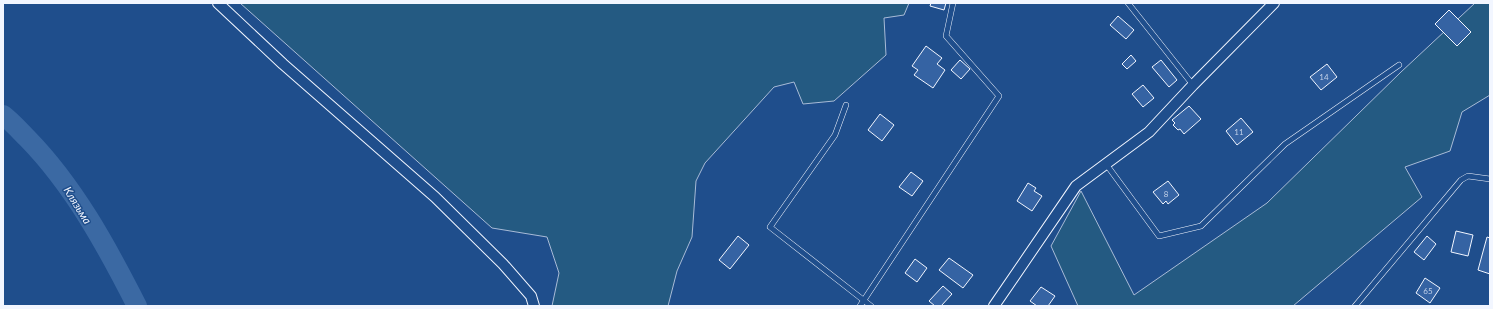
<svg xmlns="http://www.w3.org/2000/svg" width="1493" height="309" viewBox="0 0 1493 309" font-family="Lato,sans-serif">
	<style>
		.green { fill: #245a82; stroke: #a8bbd7 }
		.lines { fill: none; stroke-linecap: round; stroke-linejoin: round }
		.river { stroke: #3b69a3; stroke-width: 20 }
		.building { fill: #3563a3; stroke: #f2f6ff }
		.service-casing { stroke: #f2f6ff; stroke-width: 6 }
		.minor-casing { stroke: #f2f6ff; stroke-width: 12 }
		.service { stroke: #1f4e8c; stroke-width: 5 }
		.minor { stroke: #1f4e8c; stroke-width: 10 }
		.labels { text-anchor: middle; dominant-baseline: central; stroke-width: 3; stroke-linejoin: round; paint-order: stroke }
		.number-label { font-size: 8px; fill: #c3d1e8 }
		.water-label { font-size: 11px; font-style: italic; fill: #f2f6ff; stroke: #1f4e8c }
	</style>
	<rect width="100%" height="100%" fill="#1f4e8c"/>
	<g class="green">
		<polygon points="240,3 909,3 904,15 884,18 886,55 834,101 803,104 794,82 774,87 705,163 696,181 692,237 677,271 668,306 552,306 559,273 547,237 492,228"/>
		<polygon points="1475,3 1490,3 1490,95 1462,112 1450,151 1405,167 1422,197 1293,306 1078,306 1051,246 1081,191 1134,295 1267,203 1401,72"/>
	</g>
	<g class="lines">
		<path class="river" d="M3,115C12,122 19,130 27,138C74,186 107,247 137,306"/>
	</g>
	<g class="building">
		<polygon points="931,3 946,3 944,10 930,6"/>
		<polygon points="1449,10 1471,32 1457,46 1435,24"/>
		<polygon points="1118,16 1134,30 1126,39 1110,25"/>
		<polygon points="926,46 942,58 937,64 945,70 933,88 914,75 918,70 912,66"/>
		<polygon points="1131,55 1136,61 1127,69 1122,64"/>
		<polygon points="960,60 970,69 961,79 951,70"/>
		<polygon points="1161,60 1177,80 1169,87 1152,67"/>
		<polygon points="1327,64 1337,77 1321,90 1310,77"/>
		<polygon points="1143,85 1154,98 1143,107 1132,94"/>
		<polygon points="1189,106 1201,119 1184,134 1180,129 1178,130 1173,125 1175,123 1172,120"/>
		<polygon points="880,114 894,125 882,141 868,130"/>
		<polygon points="1241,118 1253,132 1237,145 1226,131"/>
		<polygon points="911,172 923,181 912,196 899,187"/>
		<polygon points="1168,181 1179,195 1168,204 1166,201 1163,204 1153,192"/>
		<polygon points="1028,183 1036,188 1034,191 1042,196 1032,211 1017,201"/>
		<polygon points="1456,231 1473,235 1468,256 1451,252"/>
		<polygon points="738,236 749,245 730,269 719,260"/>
		<polygon points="1427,236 1436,244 1424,260 1414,252"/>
		<polygon points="1487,237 1490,238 1490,274 1478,270"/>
		<polygon points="949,258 973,275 963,288 939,270"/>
		<polygon points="915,259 927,268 917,282 905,273"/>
		<polygon points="1425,278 1440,288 1430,303 1416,293"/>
		<polygon points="943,286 952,294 941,306 935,306 929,301"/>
		<polygon points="1041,287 1055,296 1048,306 1037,306 1030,301"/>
	</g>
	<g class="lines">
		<defs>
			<g id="service">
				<polyline points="1128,3 1193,85"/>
				<polyline points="846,105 835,135 770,227 871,306"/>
				<polyline points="1106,164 1159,236 1201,226 1285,144 1399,65"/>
				<polyline points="860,306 999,96 946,36 953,3"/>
				<polyline points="1355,306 1461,180 1468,176 1490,179"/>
			</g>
			<g id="minor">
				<polyline points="218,3 283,64 435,197 503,264 531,296 534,306"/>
				<polyline points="994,306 1076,186 1149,132 1193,85 1274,3"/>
			</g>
		</defs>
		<use href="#service" class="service-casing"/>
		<use href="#minor" class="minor-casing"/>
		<use href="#service" class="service"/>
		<use href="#minor" class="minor"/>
	</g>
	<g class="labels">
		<g class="number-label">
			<text x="1324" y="77">14</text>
			<text x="1239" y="132">11</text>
			<text x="1166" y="194">8</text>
			<text x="1428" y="291">65</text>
		</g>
		<g class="water-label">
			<text transform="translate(78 205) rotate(58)">Клязьма</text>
		</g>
	</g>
	<rect width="1493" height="309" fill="none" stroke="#f2f6ff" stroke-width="8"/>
</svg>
